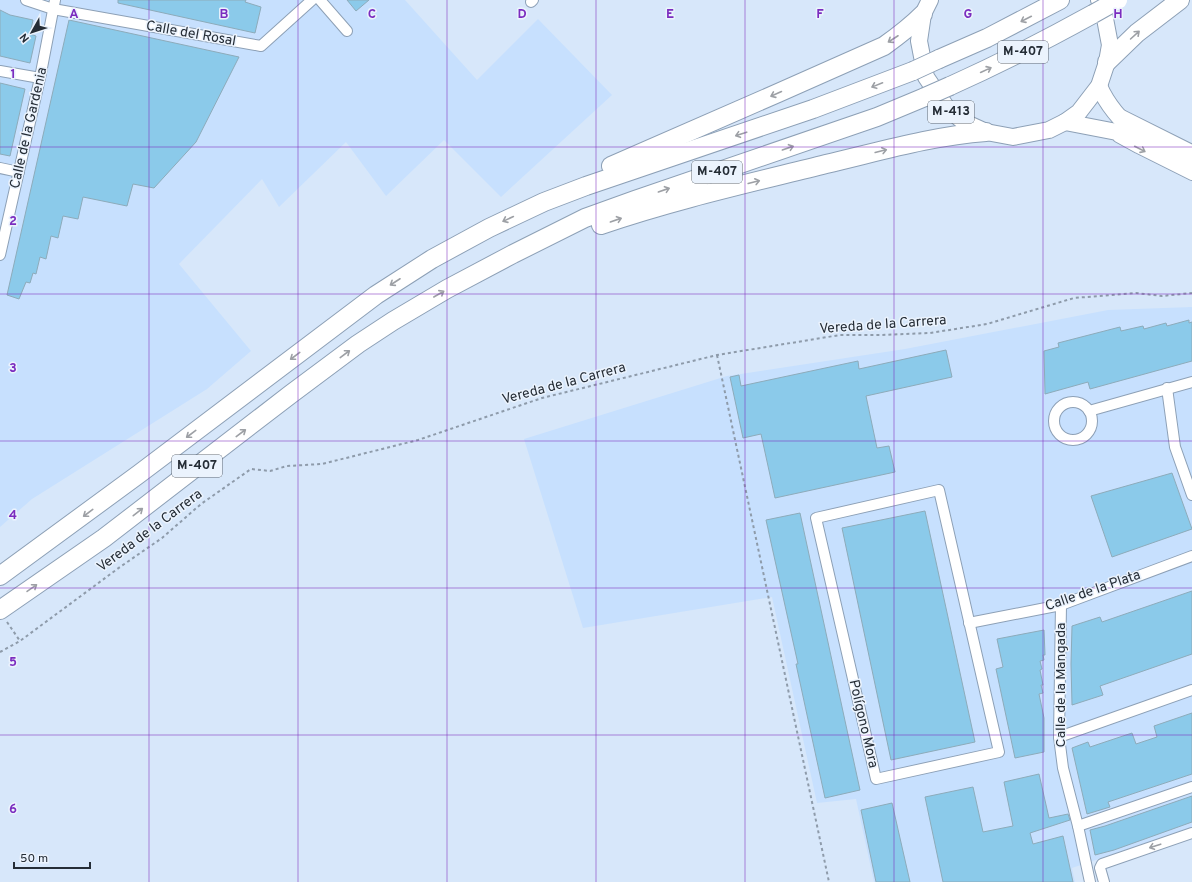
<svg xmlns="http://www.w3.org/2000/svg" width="1192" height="882" viewBox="0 0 1192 882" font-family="Overpass,sans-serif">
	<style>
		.built { fill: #c7e0fe }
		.building { fill: #8bcaea; stroke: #8dabba }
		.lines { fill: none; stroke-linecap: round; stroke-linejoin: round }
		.street-casing { stroke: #8da0b6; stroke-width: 12 }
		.primary-casing { stroke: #8da0b6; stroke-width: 18 }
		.highway-casing { stroke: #8da0b6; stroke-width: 20 }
		.path { stroke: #8e9baa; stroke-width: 2; stroke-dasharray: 3 3; stroke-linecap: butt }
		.street { stroke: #fff; stroke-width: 10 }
		.primary { stroke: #fff; stroke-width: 16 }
		.highway { stroke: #fff; stroke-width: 18 }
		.highway-bridge-casing { stroke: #8da0b6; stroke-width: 20; stroke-linecap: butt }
		.highway-bridge { stroke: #fff; stroke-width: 18 }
		.oneway { stroke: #9da0a5 }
		.grid { fill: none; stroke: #7b2cbf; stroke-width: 1; stroke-opacity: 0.55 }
		.labels { text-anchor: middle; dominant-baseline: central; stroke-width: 3; stroke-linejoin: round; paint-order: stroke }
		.shield { fill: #ebf3fd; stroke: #606872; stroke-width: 1 }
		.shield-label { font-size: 13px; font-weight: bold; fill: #252d36 }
		.street-label { font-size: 14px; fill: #252d36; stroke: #ebf3fd }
		.grid-label { font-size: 13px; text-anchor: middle; font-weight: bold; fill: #7b2cbf; stroke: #ebf3fd; stroke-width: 3; stroke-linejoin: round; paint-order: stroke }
	</style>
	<rect width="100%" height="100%" fill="#d7e7fa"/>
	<g class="built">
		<polygon points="0,0 405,0 477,80 538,19 612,95 501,197 444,140 386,196 346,142 279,207 262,179 179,264 251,351 207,389 32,499 0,527"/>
		<polygon points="1192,307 1192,827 1072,868 1075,882 874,882 856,799 817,803 772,597 583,628 524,439 727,376 905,349 1108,310"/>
	</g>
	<g class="building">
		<polygon points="118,0 246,0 245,2 261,7 255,33 118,3"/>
		<polygon points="347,0 369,0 356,11"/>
		<polygon points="0,10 10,15 33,20 30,34 36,36 30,63 0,56"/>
		<polygon points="69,20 239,57 196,142 154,188 133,184 127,206 83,197 78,219 63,216 58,238 51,236 46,259 40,257 36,274 33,273 30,283 26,282 19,299 7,295"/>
		<polygon points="0,83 25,89 10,156 0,154"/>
		<polygon points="1189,320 1189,323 1192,322 1192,361 1090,389 1088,382 1045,394 1044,351 1059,347 1058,343 1120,327 1121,331 1143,326 1144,329 1166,323 1167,326"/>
		<polygon points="946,350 952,377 866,396 877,448 889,446 895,472 775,498 761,434 743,438 730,377 739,375 741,386 858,361 859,369"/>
		<polygon points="1172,473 1192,529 1112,557 1091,496"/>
		<polygon points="925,511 975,742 891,760 842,528"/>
		<polygon points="800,513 860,790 825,798 796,664 798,664 766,520"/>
		<polygon points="1192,591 1192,654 1100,686 1103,695 1072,705 1071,664 1072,626 1100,617 1102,622"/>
		<polygon points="1044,630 1045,655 1043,655 1044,660 1040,661 1042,669 1040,670 1043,685 1041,685 1043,693 1039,694 1044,718 1044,752 1015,758 996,669 1003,667 997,639"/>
		<polygon points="1192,713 1192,774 1108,802 1110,807 1087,814 1072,748 1088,742 1090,747 1132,733 1136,744 1157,737 1154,726"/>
		<polygon points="1039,774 1049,818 1068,814 1070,820 1030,833 1033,844 1063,836 1073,882 943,882 925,797 973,787 983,832 1013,826 1004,782"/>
		<polygon points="1192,796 1192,822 1114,850 1095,855 1090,830 1105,826"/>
		<polygon points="892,803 910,882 876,882 861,810"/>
	</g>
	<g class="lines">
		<defs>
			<g id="street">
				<polyline points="26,0 53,9 261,46 312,0"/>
				<polyline points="320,0 347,31"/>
				<polyline points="531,2 533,0"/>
				<polyline points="0,71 40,78"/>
				<polyline points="1122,115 1192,150"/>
				<polyline points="1118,137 1138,148 1192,175"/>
				<polyline points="0,168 19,172"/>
				<polyline points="0,255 40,78 55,0"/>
				<polyline points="1167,388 1175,447 1192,495"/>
				<circle cx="1073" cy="421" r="19"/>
				<polyline points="1089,411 1192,382"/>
				<polygon points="939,490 999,752 876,779 816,518"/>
				<polyline points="1061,605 1059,737 1063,768 1078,826 1090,882"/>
				<polyline points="969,623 1061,605 1192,556"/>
				<polyline points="1059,737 1192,690"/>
				<polyline points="1078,826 1192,787"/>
				<polyline points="1104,882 1100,868 1102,864 1192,833"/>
			</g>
			<g id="primary">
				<polyline points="930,0 923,14 919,41 926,77 947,108 964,122 986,132 1013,137 1049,130 1065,122 1079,112 1099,86 1107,62 1110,45 1103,8 1099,0"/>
				<path d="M1099,86C1108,107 1122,122 1139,136"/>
				<polyline points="1065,122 1122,133 1143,139 1192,163"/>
			</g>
			<g id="highway">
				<polyline points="939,59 987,38 1060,0"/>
				<polyline points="1107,62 1137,33 1180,0"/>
				<path d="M950,86C999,64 1046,40 1093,14"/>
				<path d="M611,166L778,93L884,46C898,36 911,26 923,14"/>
				<path d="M601,225C674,200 750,183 826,164C878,152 931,136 986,132"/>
				<polyline points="0,576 139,474 376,295 432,259 489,228 544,202 586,186 813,109 913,71"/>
				<polyline points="0,610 104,538 291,394 358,344 393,321 447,289 513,254 585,218 635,200 877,117 925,97"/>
			</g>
		</defs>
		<use href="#street" class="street-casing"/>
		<use href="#primary" class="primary-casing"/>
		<use href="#highway" class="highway-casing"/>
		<g class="path">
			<polyline points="717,355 829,882"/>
			<polyline points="7,622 20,641"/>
			<polyline points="0,652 20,641 120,567 162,538 201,504 251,469 270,471 287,466 322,464 418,440 542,398 717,355 840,335 882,335 930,333 987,324 1074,298 1136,293 1162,296 1192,293"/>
		</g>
		<use href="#street" class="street"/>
		<use href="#primary" class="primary"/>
		<use href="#highway" class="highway"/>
		<defs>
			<g id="highway-bridge">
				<polyline points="1093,14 1118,0"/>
				<polyline points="913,71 939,59"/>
				<polyline points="925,97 950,86"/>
			</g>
		</defs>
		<use href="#highway-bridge" class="highway-bridge-casing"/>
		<use href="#highway-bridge" class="highway-bridge"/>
	</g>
	<defs><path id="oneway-shaft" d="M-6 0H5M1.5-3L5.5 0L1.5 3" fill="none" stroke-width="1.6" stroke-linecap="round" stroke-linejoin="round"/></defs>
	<g class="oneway">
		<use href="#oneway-shaft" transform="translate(1026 19) rotate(153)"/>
		<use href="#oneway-shaft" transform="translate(1135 35) rotate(-42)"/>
		<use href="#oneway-shaft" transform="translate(893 39) rotate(147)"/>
		<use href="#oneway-shaft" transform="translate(986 70) rotate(-25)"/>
		<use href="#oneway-shaft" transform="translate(877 85) rotate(158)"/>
		<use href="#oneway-shaft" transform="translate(776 94) rotate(156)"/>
		<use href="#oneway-shaft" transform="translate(741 134) rotate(162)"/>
		<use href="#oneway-shaft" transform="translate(788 148) rotate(-19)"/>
		<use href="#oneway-shaft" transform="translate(1140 149) rotate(27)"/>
		<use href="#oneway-shaft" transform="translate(881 151) rotate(-14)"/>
		<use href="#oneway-shaft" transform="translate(754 182) rotate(-14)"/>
		<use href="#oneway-shaft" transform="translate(664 190) rotate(-19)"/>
		<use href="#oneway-shaft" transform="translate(508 219) rotate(155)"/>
		<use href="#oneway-shaft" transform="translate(616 220) rotate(-19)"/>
		<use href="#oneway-shaft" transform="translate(395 282) rotate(147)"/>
		<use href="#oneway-shaft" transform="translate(439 294) rotate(-30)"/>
		<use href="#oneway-shaft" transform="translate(345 354) rotate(-37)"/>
		<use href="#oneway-shaft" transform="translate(295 356) rotate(143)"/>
		<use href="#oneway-shaft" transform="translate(241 433) rotate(-37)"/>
		<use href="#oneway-shaft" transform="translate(191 434) rotate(143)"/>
		<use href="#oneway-shaft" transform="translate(138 512) rotate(-38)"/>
		<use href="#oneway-shaft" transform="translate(88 513) rotate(143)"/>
		<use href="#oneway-shaft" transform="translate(32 588) rotate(-35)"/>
		<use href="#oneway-shaft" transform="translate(1155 846) rotate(162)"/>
	</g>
	<path class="grid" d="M149,0V882M298,0V882M447,0V882M596,0V882M745,0V882M894,0V882M1043,0V882M0,147H1192M0,294H1192M0,441H1192M0,588H1192M0,735H1192"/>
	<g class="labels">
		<g class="shield">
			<rect x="998" y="41" width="50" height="22" rx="3"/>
			<rect x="928" y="101" width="46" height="22" rx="3"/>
			<rect x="692" y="161" width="50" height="22" rx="3"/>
			<rect x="172" y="455" width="50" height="22" rx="3"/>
		</g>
		<g class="shield-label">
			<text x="1023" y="52">M-407</text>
			<text x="951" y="112">M-413</text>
			<text x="717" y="172">M-407</text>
			<text x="197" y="466">M-407</text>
		</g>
		<g class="street-label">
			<text transform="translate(191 34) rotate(10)">Calle del Rosal</text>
			<text transform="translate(29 128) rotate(-77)">Calle de la Gardenia</text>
			<text transform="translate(883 325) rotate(-4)">Vereda de la Carrera</text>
			<text transform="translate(564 384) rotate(-15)">Vereda de la Carrera</text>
			<text transform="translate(150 531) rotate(-37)">Vereda de la Carrera</text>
			<text transform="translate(1093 591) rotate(-19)">Calle de la Plata</text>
			<text transform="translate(1061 685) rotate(-90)">Calle de la Mangada</text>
			<text transform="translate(863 724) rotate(77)">Polígono Mora</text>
		</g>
	</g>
	<g class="grid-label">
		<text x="74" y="18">A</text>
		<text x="224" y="18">B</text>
		<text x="372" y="18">C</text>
		<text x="522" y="18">D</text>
		<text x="670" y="18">E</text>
		<text x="820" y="18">F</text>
		<text x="968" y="18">G</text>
		<text x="1118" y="18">H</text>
		<text x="13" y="78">1</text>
		<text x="13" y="225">2</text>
		<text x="13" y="372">3</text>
		<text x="13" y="519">4</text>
		<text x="13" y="666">5</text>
		<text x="13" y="813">6</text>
	</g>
	<g transform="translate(32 32) rotate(231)" stroke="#ebf3fd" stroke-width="3" paint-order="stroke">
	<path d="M0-3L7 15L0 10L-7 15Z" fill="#252d36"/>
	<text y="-6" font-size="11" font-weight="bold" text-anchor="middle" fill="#252d36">N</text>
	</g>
	<path d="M14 862v6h76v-6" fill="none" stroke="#252d36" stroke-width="2"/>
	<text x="20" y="862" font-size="12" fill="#252d36" stroke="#ebf3fd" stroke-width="3" paint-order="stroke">50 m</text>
</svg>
